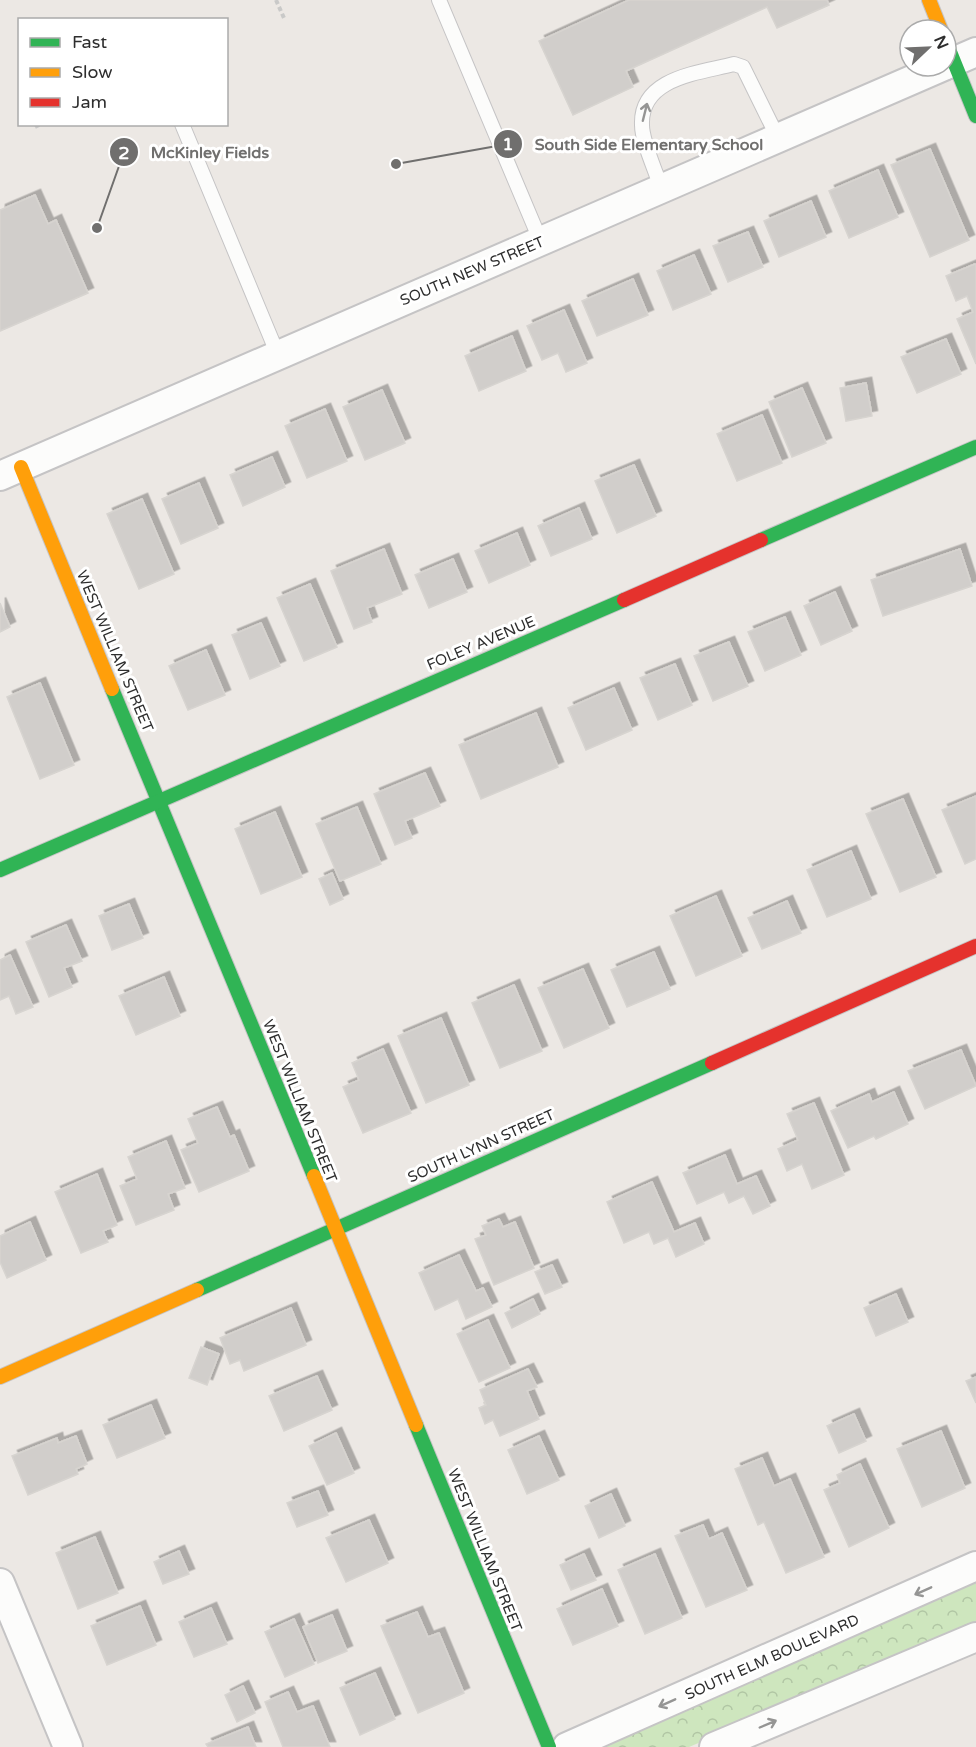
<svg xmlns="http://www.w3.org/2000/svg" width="976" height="1747" viewBox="0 0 976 1747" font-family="'Varela Round',sans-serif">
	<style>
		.park { fill: url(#park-crowns) }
		.building { fill: #d1cecb; stroke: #d7d4d0; stroke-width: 1.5; filter: url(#shadow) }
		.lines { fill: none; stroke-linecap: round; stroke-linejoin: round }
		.lane-casing { stroke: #c5c4c5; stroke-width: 16 }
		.street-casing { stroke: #c5c4c5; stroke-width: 32 }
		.fast-casing { stroke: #c5c4c5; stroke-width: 16 }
		.slow-casing { stroke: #c5c4c5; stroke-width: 16 }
		.jam-casing { stroke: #c5c4c5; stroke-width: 16 }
		.path { stroke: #c9c9c8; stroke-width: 4; stroke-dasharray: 4.5 3; stroke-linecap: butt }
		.lane { stroke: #fcfcfb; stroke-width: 14 }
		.street { stroke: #fcfcfb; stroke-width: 28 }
		.fast { stroke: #30b455; stroke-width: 14 }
		.slow { stroke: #ff9f0a; stroke-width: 14 }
		.jam { stroke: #e5322d; stroke-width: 14 }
		.oneway { stroke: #959594 }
		.labels { text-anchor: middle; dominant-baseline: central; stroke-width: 6; stroke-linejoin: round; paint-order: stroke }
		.street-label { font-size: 15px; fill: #2e2e2e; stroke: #fff }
		.leader { fill: none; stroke: #706f6e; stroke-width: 2 }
		.callout-dot { fill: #706f6e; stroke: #fff; stroke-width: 2 }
		.mark-label { font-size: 18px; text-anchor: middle; font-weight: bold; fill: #fff }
		.callout-label { font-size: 16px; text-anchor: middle; font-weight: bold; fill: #706f6e; stroke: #fff; stroke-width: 6; stroke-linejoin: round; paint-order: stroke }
	</style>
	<defs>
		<pattern id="park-crowns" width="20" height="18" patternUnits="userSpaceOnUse" patternTransform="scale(1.5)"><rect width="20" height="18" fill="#cee6be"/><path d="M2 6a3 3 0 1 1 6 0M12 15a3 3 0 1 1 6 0" fill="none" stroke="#b1c6a4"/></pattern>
		<filter id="shadow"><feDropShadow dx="5.5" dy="-5.5" stdDeviation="0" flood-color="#0004"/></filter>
	</defs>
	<rect width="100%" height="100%" fill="#ece8e4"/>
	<polygon class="park" points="976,1580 976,1625 689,1747 593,1747"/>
	<g class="building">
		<polygon points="629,0 827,0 829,5 777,28 767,7 626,71 633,87 573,115 539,41"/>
		<polygon points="930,149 969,240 930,257 891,165"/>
		<polygon points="878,170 898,217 849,238 829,191"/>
		<polygon points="35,195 48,224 56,220 88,293 0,331 0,210"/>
		<polygon points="811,201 826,237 779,257 764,221"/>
		<polygon points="748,232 763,267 728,282 713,246"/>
		<polygon points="694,255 711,294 673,310 657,271"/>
		<polygon points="975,264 976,266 976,364 957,319 973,312 967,296 956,301 946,276"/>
		<polygon points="633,279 648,315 597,336 582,301"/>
		<polygon points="564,310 587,363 566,372 558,353 542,360 527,326"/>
		<polygon points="512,336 526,371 479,391 465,356"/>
		<polygon points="946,339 961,374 917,393 901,357"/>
		<polygon points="866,383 872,416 846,421 840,388"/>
		<polygon points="802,388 826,443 792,457 769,402"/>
		<polygon points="382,390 405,443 365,460 343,407"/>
		<polygon points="325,409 347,461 307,478 285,426"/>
		<polygon points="762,415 782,463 737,481 717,434"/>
		<polygon points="272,457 285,487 243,506 230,475"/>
		<polygon points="634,465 656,516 617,533 595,481"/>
		<polygon points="199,483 218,528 181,544 162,499"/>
		<polygon points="142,499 174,574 139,589 107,514"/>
		<polygon points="579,508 592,539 551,556 538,526"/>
		<polygon points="517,533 530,565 489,583 475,551"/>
		<polygon points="384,549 402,594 367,608 372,622 354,629 331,571"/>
		<polygon points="960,549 972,586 883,616 871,580"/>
		<polygon points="453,559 467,592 429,608 415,575"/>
		<polygon points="310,584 337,647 304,661 277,598"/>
		<polygon points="835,592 852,631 821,645 804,606"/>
		<polygon points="0,603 10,627 0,632"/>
		<polygon points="785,617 801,655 765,671 748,632"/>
		<polygon points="261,623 280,666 250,679 232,635"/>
		<polygon points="729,642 748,686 713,701 694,656"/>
		<polygon points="206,650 225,695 188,710 169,666"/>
		<polygon points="675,664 692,705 658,720 640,678"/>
		<polygon points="40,683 74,765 40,779 7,697"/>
		<polygon points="614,688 632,730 586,750 568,708"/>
		<polygon points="536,713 558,767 481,799 459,745"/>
		<polygon points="425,773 440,806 405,821 412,838 395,845 374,794"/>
		<polygon points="976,796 976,859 965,864 942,810"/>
		<polygon points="903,799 936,877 900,892 866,814"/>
		<polygon points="357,807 381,864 340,881 316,824"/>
		<polygon points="275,812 302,877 261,894 235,829"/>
		<polygon points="851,851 871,899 827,917 807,870"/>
		<polygon points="332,873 343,899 330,905 319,879"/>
		<polygon points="716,896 742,956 696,976 670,916"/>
		<polygon points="787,901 801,933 762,949 748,918"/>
		<polygon points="129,904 143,938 112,950 99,916"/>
		<polygon points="66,925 82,961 64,968 72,987 49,997 26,942"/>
		<polygon points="654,952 670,989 627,1007 611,970"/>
		<polygon points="10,955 33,1007 16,1014 9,996 0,1000 0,960"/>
		<polygon points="583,969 609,1028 564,1048 538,988"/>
		<polygon points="164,977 180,1016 136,1035 119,996"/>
		<polygon points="514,985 542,1051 500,1068 472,1003"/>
		<polygon points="441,1018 469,1085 426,1103 398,1036"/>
		<polygon points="383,1049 411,1113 363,1133 343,1087 359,1080 352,1063"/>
		<polygon points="961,1050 976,1086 925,1109 908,1071"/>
		<polygon points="894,1092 908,1124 876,1139 874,1136 848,1148 831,1111 869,1094 872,1102"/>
		<polygon points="814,1103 844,1175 812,1189 802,1164 787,1171 778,1149 798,1140 787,1114"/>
		<polygon points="217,1107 230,1137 234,1135 249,1171 199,1192 181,1150 198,1143 188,1119"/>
		<polygon points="166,1141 185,1188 168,1194 174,1210 136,1225 120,1186 137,1179 128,1157"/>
		<polygon points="725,1155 737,1184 756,1176 770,1206 753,1214 744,1196 729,1203 724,1192 697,1204 683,1173"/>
		<polygon points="97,1174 117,1225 103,1231 108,1242 81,1253 55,1192"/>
		<polygon points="652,1182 674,1232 695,1223 704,1244 676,1257 668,1238 654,1244 649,1232 624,1243 607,1202"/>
		<polygon points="499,1219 503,1227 515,1222 534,1268 494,1285 475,1239 486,1235 482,1226"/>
		<polygon points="30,1222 46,1260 7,1278 0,1262 0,1236"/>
		<polygon points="459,1255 476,1291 483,1288 492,1307 466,1319 458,1299 435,1310 419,1273"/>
		<polygon points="552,1265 562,1287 545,1294 535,1272"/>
		<polygon points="896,1294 908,1322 876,1336 864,1308"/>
		<polygon points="533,1299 540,1314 512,1328 505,1313"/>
		<polygon points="291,1308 306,1345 244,1371 240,1360 230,1364 220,1338"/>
		<polygon points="488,1320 510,1368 479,1382 457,1334"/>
		<polygon points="201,1347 219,1354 207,1385 189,1378"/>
		<polygon points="528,1369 537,1387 527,1391 539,1419 500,1436 493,1420 485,1424 479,1408 486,1405 480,1390"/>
		<polygon points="317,1376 332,1410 284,1431 269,1396"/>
		<polygon points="976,1377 976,1403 966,1381"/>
		<polygon points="151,1405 165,1438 117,1458 103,1425"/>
		<polygon points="854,1414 866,1441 839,1453 827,1426"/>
		<polygon points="941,1431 965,1488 922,1507 897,1449"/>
		<polygon points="336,1433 354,1473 327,1485 309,1446"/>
		<polygon points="76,1436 87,1464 76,1469 78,1474 28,1495 12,1456 57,1438 58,1443"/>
		<polygon points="539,1436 559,1480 527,1494 508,1450"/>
		<polygon points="762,1458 774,1486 790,1479 824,1557 786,1573 764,1522 758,1525 735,1469"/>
		<polygon points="860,1464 889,1528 849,1547 824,1490 840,1483 837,1475"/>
		<polygon points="318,1491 328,1515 297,1527 287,1503"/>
		<polygon points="611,1494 625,1526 599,1538 585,1506"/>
		<polygon points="369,1520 388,1563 346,1582 326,1538"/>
		<polygon points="703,1525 709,1539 722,1533 747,1590 706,1607 675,1536"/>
		<polygon points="95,1537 118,1593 78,1609 56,1553"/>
		<polygon points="179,1551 189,1574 163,1584 154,1562"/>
		<polygon points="584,1554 596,1580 571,1590 560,1565"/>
		<polygon points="655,1554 682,1618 645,1634 618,1570"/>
		<polygon points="602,1589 618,1626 573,1645 557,1609"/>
		<polygon points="140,1606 156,1645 107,1665 91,1626"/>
		<polygon points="211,1608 227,1644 194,1657 179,1622"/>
		<polygon points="417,1612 428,1637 439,1633 464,1693 418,1713 381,1626"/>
		<polygon points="332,1615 347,1651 318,1663 303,1627"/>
		<polygon points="294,1619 314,1664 285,1677 265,1632"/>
		<polygon points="375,1673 395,1719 360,1735 340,1688"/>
		<polygon points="243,1686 255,1713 237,1722 225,1695"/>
		<polygon points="288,1692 297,1712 313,1706 330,1747 283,1747 265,1702"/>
		<polygon points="248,1727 256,1747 208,1747 206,1744"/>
	</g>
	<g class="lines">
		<defs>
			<g id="lane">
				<polyline points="439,0 541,242"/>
				<polyline points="182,124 278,355"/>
				<path d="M661,188C656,171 642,142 642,125C640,77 700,73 734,64L743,67L778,138"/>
			</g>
			<g id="street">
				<polyline points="946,65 976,52"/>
				<polyline points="0,476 944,66"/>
				<polyline points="0,1583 68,1747"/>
				<polyline points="567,1747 976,1566"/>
				<polyline points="714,1747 976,1637"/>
			</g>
			<g id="fast">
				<polyline points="946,42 976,116"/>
				<polyline points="761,540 976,447"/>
				<polyline points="112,689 314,1176"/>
				<polyline points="0,870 624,600"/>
				<polyline points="197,1290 712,1063"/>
				<polyline points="416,1425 549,1747"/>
			</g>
			<g id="slow">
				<polyline points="929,0 941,30"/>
				<polyline points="21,467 112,689"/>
				<polyline points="314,1176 416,1425"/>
				<polyline points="0,1377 197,1290"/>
			</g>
			<g id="jam">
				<polyline points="624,600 761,540"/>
				<polyline points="712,1063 976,946"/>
			</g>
		</defs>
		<use href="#lane" class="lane-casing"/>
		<use href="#street" class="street-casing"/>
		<use href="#fast" class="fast-casing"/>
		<use href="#slow" class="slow-casing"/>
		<use href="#jam" class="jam-casing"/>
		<g class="path">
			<polyline points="276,0 284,18"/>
			<polyline points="35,127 41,124"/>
		</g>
		<use href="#lane" class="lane"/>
		<use href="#street" class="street"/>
		<use href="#fast" class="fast"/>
		<use href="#slow" class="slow"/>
		<use href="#jam" class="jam"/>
	</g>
	<defs><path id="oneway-shaft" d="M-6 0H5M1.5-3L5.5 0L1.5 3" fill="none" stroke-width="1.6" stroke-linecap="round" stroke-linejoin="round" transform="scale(1.5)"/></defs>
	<g class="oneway">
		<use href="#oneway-shaft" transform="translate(645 112) rotate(-76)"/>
		<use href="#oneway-shaft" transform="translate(923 1591) rotate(156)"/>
		<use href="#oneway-shaft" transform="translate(667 1703) rotate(156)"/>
		<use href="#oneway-shaft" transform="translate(768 1724) rotate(-23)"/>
	</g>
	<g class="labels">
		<g class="street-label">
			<text transform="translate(472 271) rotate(-23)">SOUTH NEW STREET</text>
			<text transform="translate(481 643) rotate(-23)">FOLEY AVENUE</text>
			<text transform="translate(115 651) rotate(67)">WEST WILLIAM STREET</text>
			<text transform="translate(300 1101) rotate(68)">WEST WILLIAM STREET</text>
			<text transform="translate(481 1146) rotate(-24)">SOUTH LYNN STREET</text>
			<text transform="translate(485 1550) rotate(68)">WEST WILLIAM STREET</text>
			<text transform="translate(772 1657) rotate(-24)">SOUTH ELM BOULEVARD</text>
		</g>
	</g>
	<path class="leader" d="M396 164L508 144M97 228L124 152"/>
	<g class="callout-dot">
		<circle cx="396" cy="164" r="6"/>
		<circle cx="97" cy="228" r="6"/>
		<circle cx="508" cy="144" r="15"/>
		<circle cx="124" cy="152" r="15"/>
	</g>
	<g class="mark-label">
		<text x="508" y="150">1</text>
		<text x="124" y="159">2</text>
	</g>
	<g class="callout-label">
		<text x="649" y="150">South Side Elementary School</text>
		<text x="210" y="158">McKinley Fields</text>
	</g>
	<rect x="18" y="18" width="210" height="108" fill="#ffffff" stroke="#ababab" stroke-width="1.5"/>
	<rect x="30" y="38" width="30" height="9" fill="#30b455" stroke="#ababab" stroke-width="1.5"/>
	<text x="72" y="48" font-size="18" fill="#2e2e2e">Fast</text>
	<rect x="30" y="68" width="30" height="9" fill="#ff9f0a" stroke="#ababab" stroke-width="1.5"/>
	<text x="72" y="78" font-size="18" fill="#2e2e2e">Slow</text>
	<rect x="30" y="98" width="30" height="9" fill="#e5322d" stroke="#ababab" stroke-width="1.5"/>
	<text x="72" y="108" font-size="18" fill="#2e2e2e">Jam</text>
	<g transform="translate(928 48) rotate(67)"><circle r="28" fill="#ffffff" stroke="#ababab" stroke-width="1.5"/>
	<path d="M0-4.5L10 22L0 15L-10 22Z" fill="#706f6e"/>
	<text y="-9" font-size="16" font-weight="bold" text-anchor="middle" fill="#2e2e2e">N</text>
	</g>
</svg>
